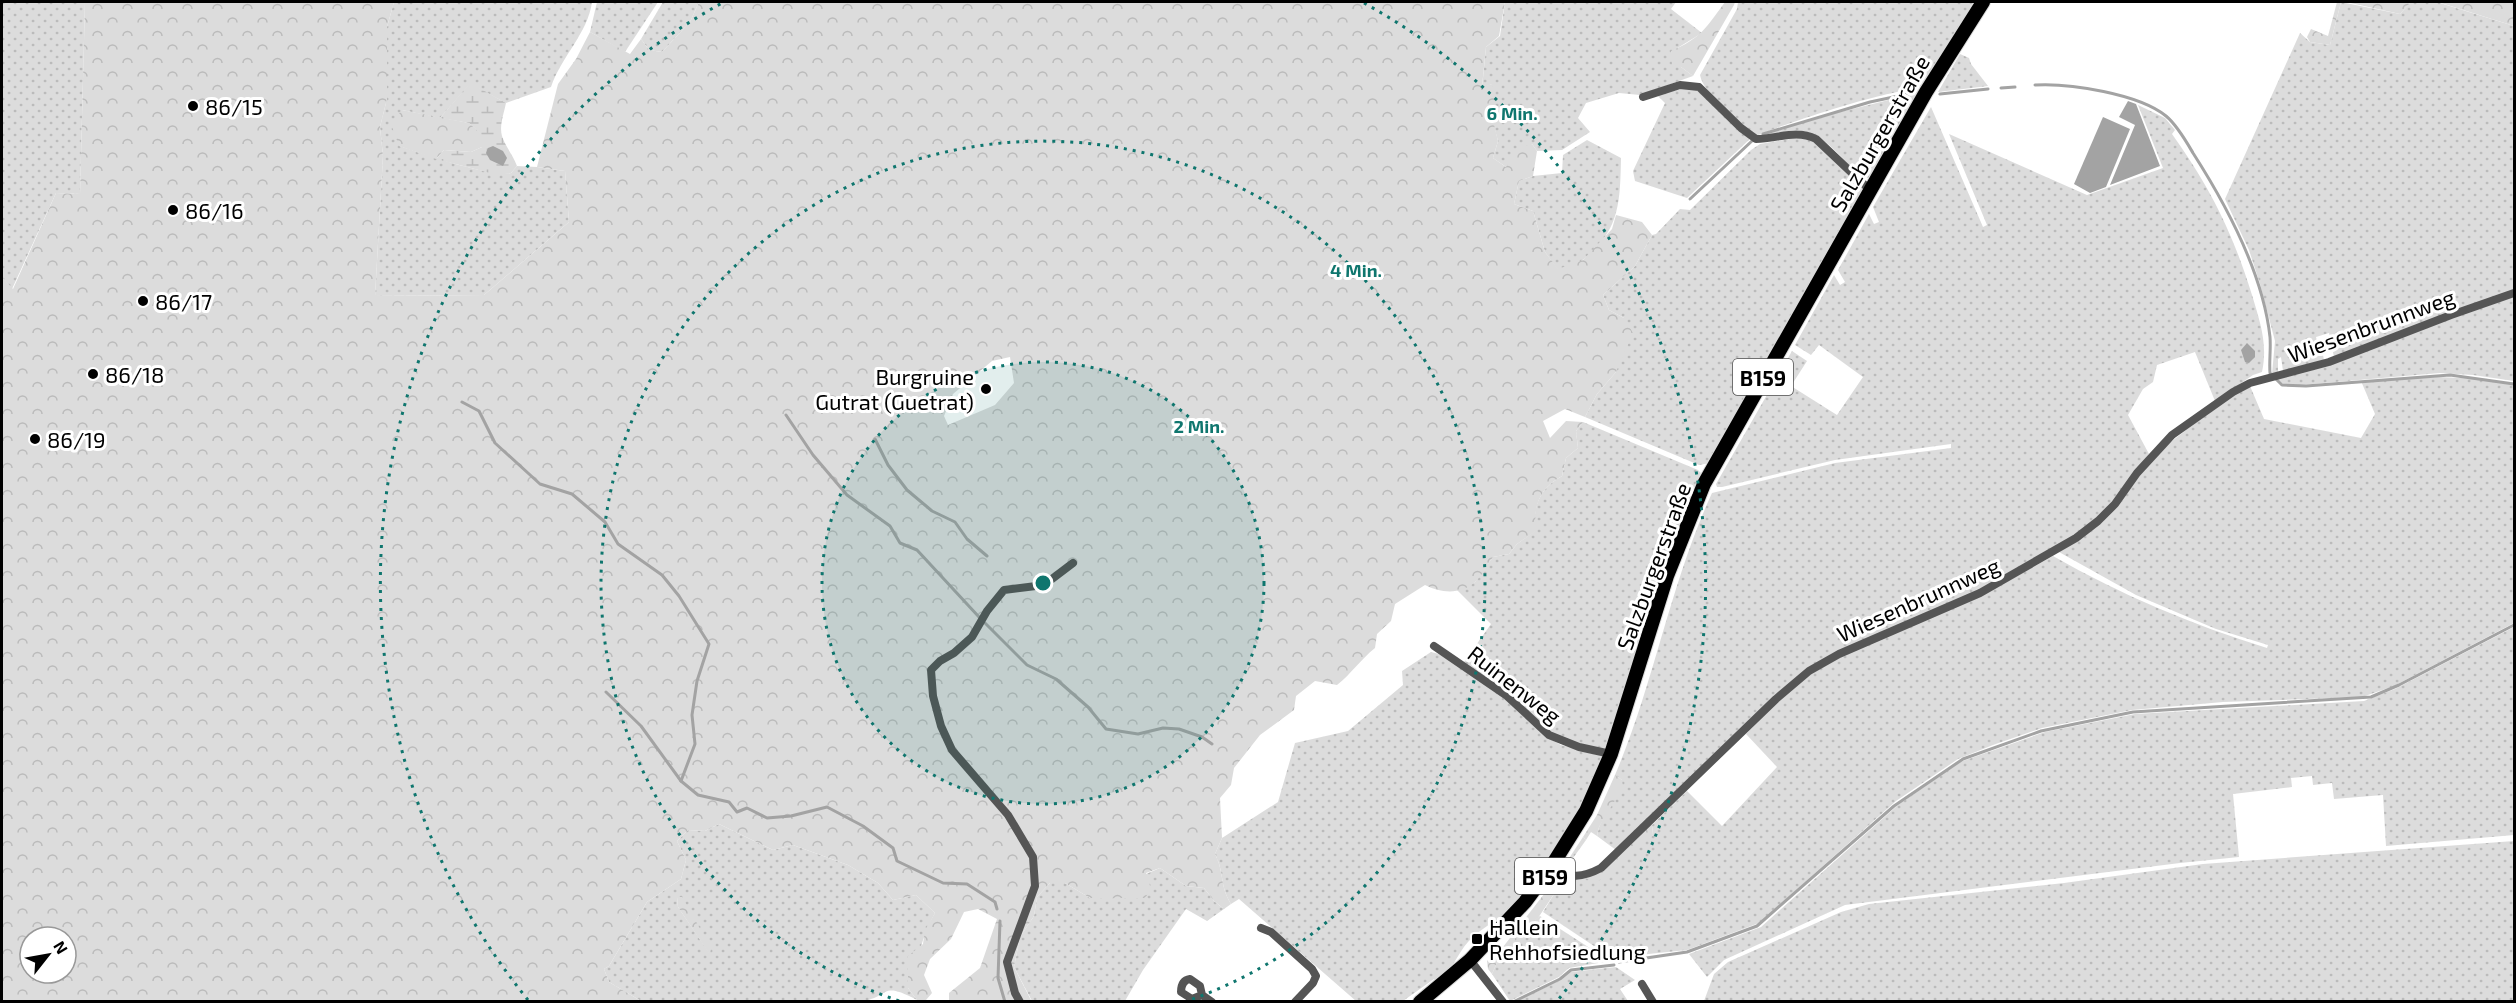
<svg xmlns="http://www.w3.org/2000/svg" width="2516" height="1003" viewBox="0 0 2516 1003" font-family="'Exo 2',sans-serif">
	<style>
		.grass { fill: url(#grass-dots); fill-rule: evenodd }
		.forest { fill: url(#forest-crowns); fill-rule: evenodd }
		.wetland { fill: url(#wetland-marsh) }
		.water { fill: #a3a3a3 }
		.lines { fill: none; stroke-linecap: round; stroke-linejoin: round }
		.stream { stroke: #a3a3a3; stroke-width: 3 }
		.primary-casing { stroke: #dbdbdb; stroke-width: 16 }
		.minor { stroke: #555; stroke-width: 8 }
		.primary { stroke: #000; stroke-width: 14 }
		.ring { fill: none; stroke: #0f766e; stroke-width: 3; stroke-dasharray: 3 6 }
		.poi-dot { fill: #000; stroke: #fff; stroke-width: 2 }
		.labels { text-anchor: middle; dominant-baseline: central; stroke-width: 6; stroke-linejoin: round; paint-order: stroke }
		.shield { fill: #fff; stroke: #4c4c4c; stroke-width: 1.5 }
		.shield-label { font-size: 21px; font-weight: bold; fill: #000 }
		.poi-label { font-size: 22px; fill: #000; stroke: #fff; text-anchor: start }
		.street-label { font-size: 22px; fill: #000; stroke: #fff }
		.centre { fill: #0f766e; stroke: #fff; stroke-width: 3 }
		.ring-label { font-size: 18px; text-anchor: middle; font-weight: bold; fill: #0f766e; stroke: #fff; stroke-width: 6; stroke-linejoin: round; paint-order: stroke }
	</style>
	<defs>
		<pattern id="grass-dots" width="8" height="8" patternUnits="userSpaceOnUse" patternTransform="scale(1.5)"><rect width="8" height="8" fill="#dcdcdc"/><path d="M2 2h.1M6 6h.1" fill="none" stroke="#bbb" stroke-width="1.8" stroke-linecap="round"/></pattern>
		<pattern id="forest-crowns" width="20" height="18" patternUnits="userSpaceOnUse" patternTransform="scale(1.5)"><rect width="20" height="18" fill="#dcdcdc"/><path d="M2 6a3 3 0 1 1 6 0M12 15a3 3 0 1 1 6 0" fill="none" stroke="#bbb"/></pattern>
		<pattern id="wetland-marsh" width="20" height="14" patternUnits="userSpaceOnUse" patternTransform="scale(1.5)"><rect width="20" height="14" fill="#dcdcdc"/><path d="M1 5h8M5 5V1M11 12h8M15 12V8" fill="none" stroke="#bbb"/></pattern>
	</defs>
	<rect width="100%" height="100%" fill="#fff"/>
	<g class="grass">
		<polygon points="2,2 85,2 80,194 56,193 12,289 2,277"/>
		<path d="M394,2H592C588,33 561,57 551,87L506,103L470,84L440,118L402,110L400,146C426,155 486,176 511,173L517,166L537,167L565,171L569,222L484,295L375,296L383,156L380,127L387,99V27Z"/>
		<polygon points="597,2 658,2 625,52 590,32"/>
		<polygon points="663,2 699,2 690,22 662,52 649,50 641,39"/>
		<polygon points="1505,2 1676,2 1671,9 1702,33 1671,52 1681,67 1693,76 1640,95 1619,93 1586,103 1578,118 1590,132 1562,150 1537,151 1532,144 1506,167 1493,158 1498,141 1489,108 1492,84 1482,88 1486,47 1500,36"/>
		<path d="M1738,2H1975L1921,90C1901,85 1781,125 1756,136C1740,126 1703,93 1700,75L1737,9Z"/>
		<polygon points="2341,2 2400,14 2411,2 2437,2 2514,26 2514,291 2334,357 2329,333 2316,337 2320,355 2323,355 2324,361 2283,371 2281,357 2278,359 2278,374 2272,374 2275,341 2260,284 2249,250 2225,199 2300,33 2310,42 2330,45"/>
		<polygon points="1960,54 1969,58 1971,64 1988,86 1938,92"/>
		<polygon points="1693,87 1751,138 1687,198 1635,181 1633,171 1665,103 1656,94"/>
		<path d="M1913,94L1919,95L1872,177L1862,179C1845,162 1824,132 1798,130C1788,130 1775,134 1765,135L1820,117Z"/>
		<path d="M2138,105L2165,118L2175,130L2172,134C2211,189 2232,231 2252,295C2260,322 2268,344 2262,372L2253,375L2215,401L2195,352L2157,365L2153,382L2143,389L2128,415L2149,454L2104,513L2077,535L1999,581L1831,654L1616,850L1597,836L1599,827L1622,780L1615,775C1654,684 1670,584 1712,493L1835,463L1951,448V444L1835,460L1722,487H1717L1716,484L1792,351L1807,361L1791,386L1837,415L1863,377L1819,345L1811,355L1795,345L1834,275L1840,285L1845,282L1838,270L1869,214L1874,224L1879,222L1873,207L1931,107L1983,227L1987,225L1949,134L2087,195L2163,168Z"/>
		<polygon points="1801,137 1813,140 1860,183 1863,192 1710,463 1699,465 1585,417 1597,394 1616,372 1624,318 1609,310 1603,295 1635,266 1652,235 1656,234 1680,209 1690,210 1751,150 1760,144"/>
		<path d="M1587,140L1621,158C1620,202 1620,230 1584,259C1578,264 1566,267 1558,270L1545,252L1533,211L1514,204L1519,181L1533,176L1562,173L1563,155Z"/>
		<polygon points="2514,296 2514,381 2473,375 2440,373 2300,385 2283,384 2278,379"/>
		<path d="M2437,377L2487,379L2514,385V623L2394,686L2362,697L2223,702L2132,710L2042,728L1993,745L1958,759L1896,801L1759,923L1687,950L1629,956L1615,960L1543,912L1554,894L1551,885L1556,877L1571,879L1585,878L1653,835L1652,825L1687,791L1722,826L1777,767L1746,734L1778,700L1811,674L1858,647L2008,581L2053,556C2121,595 2193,625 2267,648L2268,645L2216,629L2136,595L2059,552L2085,535L2150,460L2172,441L2230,396L2250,386L2264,419L2361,438L2375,414L2361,381Z"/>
		<path d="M1583,422L1698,470L1701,473L1682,519L1660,583L1606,748C1587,749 1567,741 1550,732L1464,662L1491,624L1457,590L1475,582L1493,557L1509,554L1517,544L1535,531C1533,506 1539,489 1562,476L1566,458L1578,448L1576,431Z"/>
		<polygon points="2514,627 2514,835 2386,846 2383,795 2334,799 2332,783 2313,785 2312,776 2291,778 2292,787 2233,794 2239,857 2180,863 1845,905 1724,960 1707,977 1689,954 1761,927 1898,805 1960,762 2045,732 2135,714 2364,701 2395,689"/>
		<path d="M1431,652C1466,659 1523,715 1552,740L1561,745L1602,755L1604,760C1584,806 1552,866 1519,902C1504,919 1483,925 1468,942C1458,953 1453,968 1442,979H1434L1403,1001H1356L1239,899L1231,904C1219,884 1225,874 1215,854L1222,838L1278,802L1295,743L1348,731L1403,685L1402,671Z"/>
		<path d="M719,824L773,850L793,845L848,865L878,883L893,900L916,895L935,913C922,935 917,963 908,988L917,1000C879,980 892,997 859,1002L641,1001L609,982L604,969L609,966L647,902L681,879L686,860L677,841L688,830L705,831ZM677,897L710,954L678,907Z"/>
		<polygon points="1583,837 1586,840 1563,872 1562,869"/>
		<polygon points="2514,841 2514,1001 1704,1001 1714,974 1728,962 1841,912 1869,904 2064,883 2203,864"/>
		<polygon points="1160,868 1186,886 1204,888 1214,901 1224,909 1207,921 1186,909 1143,970 1125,1001 1032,1001 1014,967 1020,937 1034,916 1037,897 1050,883 1065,883 1090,898"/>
		<polygon points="1540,916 1610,961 1569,968 1559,977 1510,1001 1492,974 1499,958 1511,947 1518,932"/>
		<polygon points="1616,967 1635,980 1620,989 1628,1001 1517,1001 1561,980 1571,972"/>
	</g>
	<g class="forest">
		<path d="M85,2H394L387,27V99L380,127L383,156L375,296L484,295L569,222L565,171L537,167L558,84L576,59L590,32L630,54L641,39L649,50L662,52L690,22L699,2H1505L1499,36L1486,47L1482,87L1492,84L1497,100L1490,108L1498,141L1493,158L1506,167L1515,149L1532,144L1537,151L1533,176L1519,181L1514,204L1533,211L1545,252L1558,269L1583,260L1612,229L1616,215L1642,222L1652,235L1635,266L1603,295L1609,310L1624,318L1633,333L1616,372L1597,394L1585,417L1565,409L1543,421L1550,438L1566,421L1583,422L1576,431L1578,448L1566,458L1562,476C1539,489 1533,506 1536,531L1517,544L1509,554L1493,557C1487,565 1482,576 1475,582C1460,595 1441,593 1425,585L1395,604L1391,621L1377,634L1375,648C1361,659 1351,674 1337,685L1315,681L1296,696L1294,710L1260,735L1234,768L1231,785L1220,798L1222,838L1215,854C1225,874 1219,884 1231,904L1224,909L1214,901L1204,888L1186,886L1160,868L1146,873L1151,889L1145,898H1090L1065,883H1050L1037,897L1034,916L1020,937L1014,967L1032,1002L949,1001V993L980,968L997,919L978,909L964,912L951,939L930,959L924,975L932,993L926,1000H917L908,988V956L923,944L925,930L935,913L916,895L893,900L878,883L848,865L793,845L773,850L719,824L705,831L688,830L677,841L686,860L681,879L647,902L609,966L604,969L609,982L641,1001H2V277L13,289L56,193L80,194ZM1010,357L1014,383L995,405L948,425L944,416L953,394L992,361ZM30,937H66V973H30Z"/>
		<path d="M1725,2H1735L1734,5L1693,76L1681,67L1672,65L1671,51C1701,38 1706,28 1725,2Z"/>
		<polygon points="2337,2 2341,2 2330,45 2310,42 2307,37 2311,29 2328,36"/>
		<polygon points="2346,2 2411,2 2400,14"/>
		<polygon points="2437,2 2514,2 2514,26 2441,3"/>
		<polygon points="402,110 469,123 482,134 482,147 471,152 444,150 436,159 399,146 391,124"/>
		<polygon points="1615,775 1622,780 1623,787 1599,827 1597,836 1591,832 1586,840 1583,837 1597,815"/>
		<polygon points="1652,825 1653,835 1605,877 1596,882 1585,878 1645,827"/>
		<polygon points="1551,885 1554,894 1538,918 1518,932 1511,948 1499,958 1492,974 1488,969 1487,961 1503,947"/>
		<polygon points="677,897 682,897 711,948 710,955 678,907"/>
	</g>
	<path class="wetland" d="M470,83L506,103C504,113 499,126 502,136C505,146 513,155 517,166L511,173L498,175L436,159L444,150L471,152L482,147L481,134L469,123L440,118Z"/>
	<g class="water">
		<polygon points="2128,101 2136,104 2160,166 2110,185 2135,125 2119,117"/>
		<polygon points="2103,117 2130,129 2106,187 2090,193 2074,184"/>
		<polygon points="493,146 503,151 507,158 503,166 490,160 486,153 488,148"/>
		<polygon points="2247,343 2255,351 2255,357 2249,363 2245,362 2241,350"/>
	</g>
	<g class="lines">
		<g class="stream">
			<path d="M2035,85C2070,83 2139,94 2166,116C2177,125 2186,141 2193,153C2227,206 2263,273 2270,337C2271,349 2269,361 2270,373L2282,385L2306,386L2450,375L2514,384"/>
			<polyline points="2001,88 2015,87"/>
			<polyline points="1940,94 1988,89"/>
			<polyline points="1763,134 1870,102 1917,92"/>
			<polyline points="1690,199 1753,140"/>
			<polyline points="462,402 479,411 495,443 540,484 572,494 605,522 618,544 662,575 679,596 709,644 697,681 692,715 695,744 681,781"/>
			<polyline points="786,415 813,455 847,495 890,526 900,543 917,550 979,617"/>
			<polyline points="875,439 888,465 907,490 932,511 955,522 967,539 987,556"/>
			<polyline points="985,623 1027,665 1056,679 1088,707 1106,729 1138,734 1163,728 1179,729 1202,737 1212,744"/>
			<polyline points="606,692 641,726 681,781 698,795 729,802 737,812 747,808 767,818 791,816 827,807 863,826 893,848 897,861 943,883 967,884 995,902 997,909"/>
			<polyline points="1000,921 998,978 1005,1002"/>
			<polyline points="1619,962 1687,952 1757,926 1894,806 1963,759 2041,731 2133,712 2371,697 2399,685 2514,625"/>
			<polyline points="1513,1002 1560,979 1571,970 1614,965"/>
		</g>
		<defs>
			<polyline id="primary" points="1420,1002 1470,960 1525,902 1551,867 1586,811 1611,754 1667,576 1704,484 1926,92 1983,2"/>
		</defs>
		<use href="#primary" class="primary-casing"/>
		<g class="minor">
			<path d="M1643,97L1680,85L1699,87L1741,128L1756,139C1778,139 1795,129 1816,139L1870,190"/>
			<polyline points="1434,646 1507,696 1549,735 1579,747 1611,754"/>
			<path d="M1551,867C1568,880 1584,877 1601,868L1776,699L1809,671L1839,654L1980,593L2076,538L2098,521L2115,504L2137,473L2172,435L2233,392L2250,383L2329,362L2451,315L2514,293"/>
			<polyline points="1261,928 1271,932 1312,969 1316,976 1313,983 1295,1002"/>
			<polyline points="1470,960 1503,1002"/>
			<polyline points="1642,984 1653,1002"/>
			<path d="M1202,995L1192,999L1181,992C1181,985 1183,980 1190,979L1200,986L1202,995L1212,1002"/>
			<polyline points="1020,1002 1015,993 1007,962 1035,886 1033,857 1008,815 952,750 941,726 933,696 931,670 940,661 954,653 972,637 987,611 1004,590 1044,585 1073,563"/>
		</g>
		<use href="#primary" class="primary"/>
	</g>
	<circle cx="1043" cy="583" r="221" fill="#0f766e" fill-opacity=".12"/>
	<g class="ring">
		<circle cx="1043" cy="583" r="221"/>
		<path d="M899 1001A442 442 0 1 1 1187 1001"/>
		<path d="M528 1000A663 663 0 0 1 722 3M1364 3A663 663 0 0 1 1558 1000"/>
	</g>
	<g class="poi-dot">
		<circle cx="193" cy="106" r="6"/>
		<circle cx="173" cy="210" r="6"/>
		<circle cx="143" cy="301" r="6"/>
		<circle cx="93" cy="374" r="6"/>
		<circle cx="986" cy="389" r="6"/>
		<circle cx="35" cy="439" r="6"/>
		<rect x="1471" y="933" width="12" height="12" rx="3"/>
	</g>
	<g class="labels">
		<g class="shield">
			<rect x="1733" y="359" width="60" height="36" rx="4.5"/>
			<rect x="1515" y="858" width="60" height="36" rx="4.5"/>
		</g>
		<g class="shield-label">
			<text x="1763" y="377">B159</text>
			<text x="1545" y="876">B159</text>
		</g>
		<g class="poi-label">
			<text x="205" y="106">86/15</text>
			<text x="185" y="210">86/16</text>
			<text x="155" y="301">86/17</text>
			<text x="105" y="374">86/18</text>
			<text x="974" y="376" text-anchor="end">Burgruine<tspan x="974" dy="25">Gutrat (Guetrat)</tspan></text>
			<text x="47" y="439">86/19</text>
			<text x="1489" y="926">Hallein<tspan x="1489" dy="25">Rehhofsiedlung</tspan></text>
		</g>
		<g class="street-label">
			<text transform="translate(1879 133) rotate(-60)">Salzburgerstraße</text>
			<text transform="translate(2371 325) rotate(-20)">Wiesenbrunnweg</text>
			<text transform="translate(1653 566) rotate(-70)">Salzburgerstraße</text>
			<text transform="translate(1918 599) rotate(-24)">Wiesenbrunnweg</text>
			<text transform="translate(1515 684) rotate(38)">Ruinenweg</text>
		</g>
	</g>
	<circle cx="1043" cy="583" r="9" class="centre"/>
	<g class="ring-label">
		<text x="1512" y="120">6 Min.</text>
		<text x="1356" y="277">4 Min.</text>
		<text x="1199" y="433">2 Min.</text>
	</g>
	<rect width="2516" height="1003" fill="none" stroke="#000000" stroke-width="6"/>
	<g transform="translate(48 955) rotate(59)"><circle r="28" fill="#ffffff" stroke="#999999" stroke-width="1.5"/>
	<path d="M0-4.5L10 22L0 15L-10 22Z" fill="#000000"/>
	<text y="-9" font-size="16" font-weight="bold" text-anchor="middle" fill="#000000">N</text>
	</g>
</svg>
